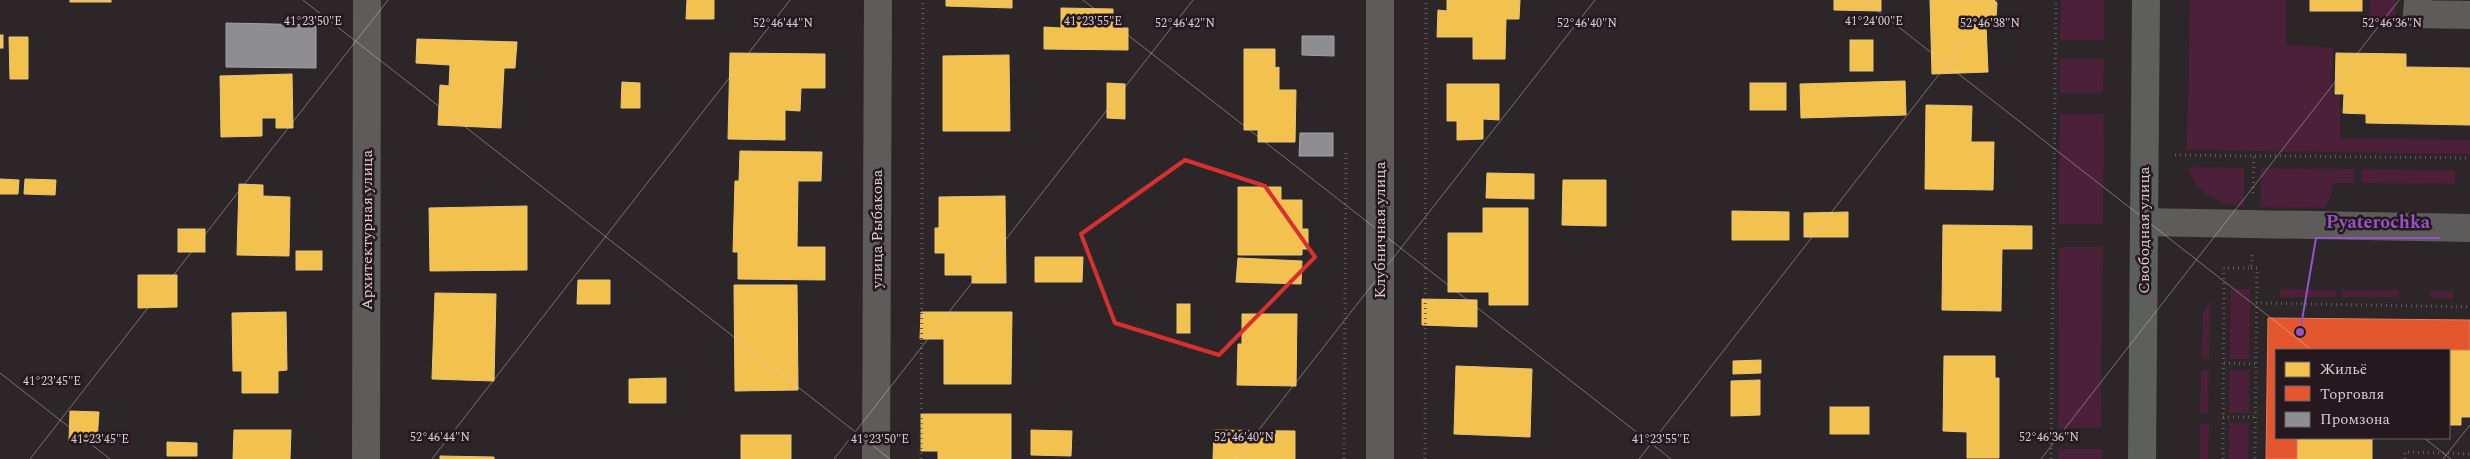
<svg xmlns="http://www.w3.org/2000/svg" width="2470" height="459" viewBox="0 0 2470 459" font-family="Spectral,serif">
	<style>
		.green { fill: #4b2038 }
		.homes { fill: #f2c14e; stroke: #eac576 }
		.shops { fill: #e4572e; stroke: #e07b60 }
		.industry { fill: #8d8d92; stroke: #a4a1a6 }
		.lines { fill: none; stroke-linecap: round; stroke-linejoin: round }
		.path { stroke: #5c5a5a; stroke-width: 3; stroke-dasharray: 1 4; stroke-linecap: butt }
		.minor { stroke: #5d5c5b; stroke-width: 28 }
		.major { stroke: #5d5f5d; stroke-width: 28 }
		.marked { fill: none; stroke: #d63031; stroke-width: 4; stroke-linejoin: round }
		.ticks { fill: none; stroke: #d8cfd3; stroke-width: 1; stroke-opacity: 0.45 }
		.labels { text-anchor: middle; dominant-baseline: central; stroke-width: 5; stroke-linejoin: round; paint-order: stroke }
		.street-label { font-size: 16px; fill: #d8cfd3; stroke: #25191f }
		.ticks-label { font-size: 12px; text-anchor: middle; fill: #d8cfd3; stroke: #25191f; stroke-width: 5; stroke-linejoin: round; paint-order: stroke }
		.leader { fill: none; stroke: #9255c4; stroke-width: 2 }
		.callout-dot { fill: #9255c4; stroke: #25191f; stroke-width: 2 }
		.callout-label { font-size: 18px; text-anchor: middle; font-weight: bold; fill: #9255c4; stroke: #25191f; stroke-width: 5; stroke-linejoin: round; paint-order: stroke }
	</style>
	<rect width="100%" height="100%" fill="#2c2629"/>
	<g class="green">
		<polygon points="2061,0 2104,0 2104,40 2060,40"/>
		<polygon points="2190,0 2286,0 2286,45 2333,48 2332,95 2340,95 2340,138 2470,140 2470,154 2187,150"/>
		<polygon points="2370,0 2395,0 2395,20 2370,19"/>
		<polygon points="2060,59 2104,59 2103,93 2060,93"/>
		<polygon points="2060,114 2104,114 2103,224 2059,224"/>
		<path d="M2187,167L2244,168V207C2215,202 2199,196 2187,167Z"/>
		<polygon points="2261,168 2355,169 2355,183 2333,183 2331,197 2325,208 2260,207"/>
		<polygon points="2361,169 2455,170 2455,184 2361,183"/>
		<polygon points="2059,247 2103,247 2101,428 2058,428"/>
		<polygon points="2231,289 2250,289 2249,359 2230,359"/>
		<polygon points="2280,289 2336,290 2335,297 2280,297"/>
		<polygon points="2342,290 2398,290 2399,297 2342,297"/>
		<rect x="2430" y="291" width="23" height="7"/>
		<polygon points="2210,300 2209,359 2201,359 2203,314"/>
		<polygon points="2201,370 2209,370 2208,413 2200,413"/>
		<polygon points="2230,370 2249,370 2249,413 2229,413"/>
		<polygon points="2229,423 2249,423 2248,459 2229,459"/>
		<polygon points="2200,424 2209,424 2208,459 2200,459"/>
		<rect x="2058" y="449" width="44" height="10"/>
	</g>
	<g class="homes">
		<rect x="70" y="0" width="41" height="2"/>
		<polygon points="687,0 714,0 714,19 686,19"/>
		<polygon points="946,0 1012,0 1012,8 946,6"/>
		<polygon points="1447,0 1520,0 1519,19 1506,19 1505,59 1473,59 1473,37 1437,37 1438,10 1447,11"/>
		<polygon points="1834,0 1881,0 1881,11 1834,10"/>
		<polygon points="1930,0 1994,0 1997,3 1996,19 1986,25 1988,72 1932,74"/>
		<rect x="2310" y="0" width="52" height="11"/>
		<polygon points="1061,8 1113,9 1113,28 1128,28 1128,50 1044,49 1044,27 1061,28"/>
		<rect x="0" y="35" width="3" height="13"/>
		<polygon points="9,37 28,37 28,79 10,79"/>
		<polygon points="417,39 517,42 515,68 504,68 501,128 438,125 440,85 449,86 450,65 416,63"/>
		<rect x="1850" y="40" width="23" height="31"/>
		<polygon points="1244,49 1275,49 1275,68 1279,67 1279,90 1296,90 1295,142 1258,142 1258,130 1244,130"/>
		<polygon points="730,53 825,54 825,88 801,88 800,111 785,110 785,140 728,139"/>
		<polygon points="2336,53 2406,54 2406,67 2470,68 2470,125 2366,123 2366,114 2343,113 2344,94 2335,94"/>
		<polygon points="1009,55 1010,131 943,131 943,56"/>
		<polygon points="292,74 293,128 276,128 276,118 262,118 262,136 221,137 220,76"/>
		<polygon points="1905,81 1906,115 1801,118 1800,84"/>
		<polygon points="622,82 640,83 640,108 621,108"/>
		<polygon points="1107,83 1125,84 1125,119 1107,118"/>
		<rect x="1750" y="83" width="36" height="27"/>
		<polygon points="1447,84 1499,84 1499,120 1483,119 1483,139 1457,140 1457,121 1447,121"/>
		<polygon points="1926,105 1972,106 1971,142 1994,142 1993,190 1925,189"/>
		<polygon points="740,151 822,152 821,181 798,181 797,247 825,247 825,280 738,279 738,252 733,252 735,181 739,181"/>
		<polygon points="1487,173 1534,174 1534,199 1486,198"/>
		<polygon points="0,179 19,180 18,194 0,194"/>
		<polygon points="25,179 56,180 55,195 24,194"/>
		<polygon points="1563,180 1606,180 1606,226 1562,225"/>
		<polygon points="239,184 263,185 263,196 290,197 289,256 237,255"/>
		<polygon points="1238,187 1281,187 1281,200 1302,200 1302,229 1308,229 1308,249 1302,249 1302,255 1238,255"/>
		<polygon points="1005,196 1006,283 972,283 972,275 945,275 945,253 935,253 935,228 939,228 939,197"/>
		<polygon points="527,206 527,270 430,271 429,208"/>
		<polygon points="1483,208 1528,208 1528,305 1489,305 1489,292 1448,292 1448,233 1483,233"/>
		<polygon points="1732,211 1789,212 1789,240 1732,240"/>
		<polygon points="1848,212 1848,237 1804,237 1804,213"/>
		<polygon points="1943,225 2032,226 2032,249 2002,249 2001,311 1942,310"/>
		<rect x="178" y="229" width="27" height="23"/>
		<rect x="296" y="251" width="26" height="19"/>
		<polygon points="1035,257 1083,257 1082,282 1035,282"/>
		<polygon points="1238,258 1302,261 1301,284 1236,282"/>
		<polygon points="138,275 177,275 177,307 138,308"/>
		<polygon points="578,280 610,280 610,304 577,304"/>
		<polygon points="734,285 797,285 798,390 735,391"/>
		<polygon points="435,293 496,294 494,381 432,379"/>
		<polygon points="1422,299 1477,300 1477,327 1422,325"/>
		<rect x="1177" y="304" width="13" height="29"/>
		<polygon points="286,312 287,370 278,371 278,393 242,393 242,371 233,371 232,313"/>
		<polygon points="921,312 1012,312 1011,384 944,384 944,339 920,339"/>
		<polygon points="1242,314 1297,314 1296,386 1237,385 1238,344 1242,344"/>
		<polygon points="2298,349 2470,350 2470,417 2461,417 2461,425 2449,425 2449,350"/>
		<polygon points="1944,356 1995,356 1995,378 1999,378 1999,458 1967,458 1967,432 1943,431"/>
		<polygon points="1761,360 1761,373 1733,374 1733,361"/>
		<polygon points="1456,366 1532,369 1530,437 1454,434"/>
		<polygon points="666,378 666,403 629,403 629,379"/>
		<polygon points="1760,380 1760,415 1731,416 1731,381"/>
		<rect x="1830" y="407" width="39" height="27"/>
		<polygon points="70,411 99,412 97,441 69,441"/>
		<polygon points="921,414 1011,414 1011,459 938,459 938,451 921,451"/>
		<polygon points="234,430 291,430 290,459 233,459"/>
		<polygon points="1031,430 1072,431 1071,456 1031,455"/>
		<polygon points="1214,430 1295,431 1295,459 1213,459"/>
		<rect x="741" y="435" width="50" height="24"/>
		<rect x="2297" y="438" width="75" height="21"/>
		<polygon points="167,442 197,443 197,456 167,456"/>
		<polygon points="440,456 494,457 494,459 440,459"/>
	</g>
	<polygon class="shops" points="2268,318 2470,320 2470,350 2276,350 2276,438 2297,438 2297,459 2266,459"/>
	<g class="industry">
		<polygon points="226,23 316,25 316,68 226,67"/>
		<polygon points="1302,36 1334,36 1334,56 1302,55"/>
		<polygon points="1300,133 1333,133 1333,156 1299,156"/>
	</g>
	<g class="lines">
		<g class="path">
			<polyline points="2175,155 2470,158"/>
			<polyline points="2253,193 2254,155"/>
			<polyline points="2251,268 2257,268 2255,459"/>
			<polyline points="2256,303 2470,307"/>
			<polyline points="2224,363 2256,364"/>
			<polyline points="2223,417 2256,417"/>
			<polyline points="921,459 923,0"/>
			<polyline points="1344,459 1346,150"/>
			<polyline points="1425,459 1426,0"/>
			<polyline points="2051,459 2056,0"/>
			<polyline points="2223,459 2224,268 2251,268 2252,254"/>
			<polyline points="2405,459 2405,452 2470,454"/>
		</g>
		<g class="minor">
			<polyline points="2418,0 2417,14 2470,15"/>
			<polyline points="2144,222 2470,228"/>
			<polyline points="366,459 367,0"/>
			<polyline points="876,459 878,0"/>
			<polyline points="1380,459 1380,0"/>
		</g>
		<polyline class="major" points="2142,459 2146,0"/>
	</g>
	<path class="marked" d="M1185,160L1265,186L1315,257L1219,355L1115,323L1081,234Z"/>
	<path class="ticks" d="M303,0L890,459M1083,0L1671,459M1864,0L2312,350M0,373L110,459M2424,438L2451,459M30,459L388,0M432,459L790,0M834,459L1193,0M1236,459L1595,0M1639,459L1997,0M2041,459L2399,0M2443,459L2470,425"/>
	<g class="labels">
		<g class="street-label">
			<text transform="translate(877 229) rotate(-90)">улица Рыбакова</text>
			<text transform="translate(367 230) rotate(-90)">Архитектурная улица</text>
			<text transform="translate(1380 230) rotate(-90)">Клубничная улица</text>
			<text transform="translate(2144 230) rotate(-90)">Свободная улица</text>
		</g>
	</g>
	<g class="ticks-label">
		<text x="1093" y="25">41°23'55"E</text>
		<text x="1874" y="25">41°24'00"E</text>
		<text x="313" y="25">41°23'50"E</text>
		<text x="783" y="27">52°46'44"N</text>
		<text x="1185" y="27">52°46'42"N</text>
		<text x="1587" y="27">52°46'40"N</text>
		<text x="1990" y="27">52°46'38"N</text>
		<text x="2392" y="27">52°46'36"N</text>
		<text x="52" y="385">41°23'45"E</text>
		<text x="440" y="441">52°46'44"N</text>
		<text x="1244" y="441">52°46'40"N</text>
		<text x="2049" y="441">52°46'36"N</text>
		<text x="100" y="443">41°23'45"E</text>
		<text x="880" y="443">41°23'50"E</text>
		<text x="1661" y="443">41°23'55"E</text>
	</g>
	<path class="leader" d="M2300 332L2316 238H2440"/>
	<circle class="callout-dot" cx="2300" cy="332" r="5"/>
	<g class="callout-label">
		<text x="2378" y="228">Pyaterochka</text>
	</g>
	<rect x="2275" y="349" width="175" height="90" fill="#25191f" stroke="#6d6267"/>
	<rect x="2285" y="362" width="25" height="15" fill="#f2c14e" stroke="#6d6267"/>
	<text x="2320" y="374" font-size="15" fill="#d8cfd3">Жильё</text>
	<rect x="2285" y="386" width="25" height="15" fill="#e4572e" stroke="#6d6267"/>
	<text x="2320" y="399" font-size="15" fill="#d8cfd3">Торговля</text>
	<rect x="2285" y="412" width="25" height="15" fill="#8d8d92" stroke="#6d6267"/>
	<text x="2320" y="424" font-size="15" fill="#d8cfd3">Промзона</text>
</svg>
